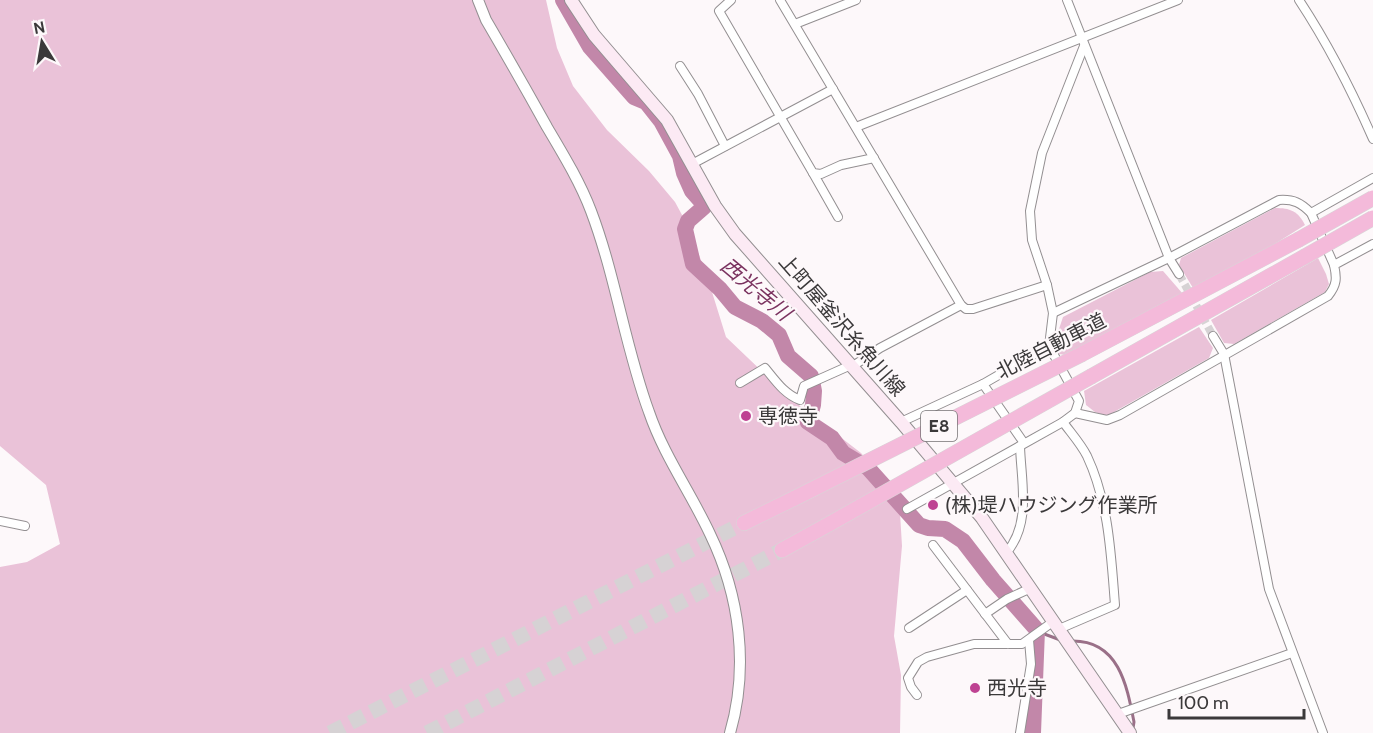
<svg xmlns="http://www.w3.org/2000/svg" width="1373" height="733" viewBox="0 0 1373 733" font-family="Cabin,'Noto Sans JP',sans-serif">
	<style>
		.green { fill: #eac2d8 }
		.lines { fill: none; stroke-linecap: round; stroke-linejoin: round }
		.stream { stroke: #9a7088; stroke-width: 3 }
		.river { stroke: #c287a9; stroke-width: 16 }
		.minor-tunnel { stroke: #d6d2d4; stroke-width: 8; stroke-dasharray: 8 4; stroke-linecap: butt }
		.motorway-tunnel { stroke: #d6d2d4; stroke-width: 15; stroke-dasharray: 15 8; stroke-linecap: butt }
		.minor-casing { stroke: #938f91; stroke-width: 10 }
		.tertiary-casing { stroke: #938f91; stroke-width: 12 }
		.secondary-casing { stroke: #938f91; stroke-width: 14 }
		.motorway-casing { stroke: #d8d7d8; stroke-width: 16 }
		.minor { stroke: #fff; stroke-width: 8 }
		.tertiary { stroke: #fff; stroke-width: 10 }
		.secondary { stroke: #fceaf4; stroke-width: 12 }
		.motorway { stroke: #f4bada; stroke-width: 15 }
		.motorway-bridge-casing { stroke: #d8d7d8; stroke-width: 16; stroke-linecap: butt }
		.motorway-bridge { stroke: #f4bada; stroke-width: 15 }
		.poi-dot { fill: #be4292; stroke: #fdf8fa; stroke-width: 2 }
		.labels { text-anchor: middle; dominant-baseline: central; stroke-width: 4.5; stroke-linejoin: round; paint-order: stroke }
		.shield { fill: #fdf8fa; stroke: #757274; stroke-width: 1.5 }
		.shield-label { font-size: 18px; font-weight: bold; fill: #3b393a }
		.street-label { font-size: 20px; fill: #3b393a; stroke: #fdf8fa }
		.poi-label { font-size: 20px; fill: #3b393a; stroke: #fdf8fa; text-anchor: start }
		.water-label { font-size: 21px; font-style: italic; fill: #7b3360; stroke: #fdf8fa }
	</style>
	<rect width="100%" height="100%" fill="#fdf8fa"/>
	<g class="green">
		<polygon points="0,0 546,0 557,48 573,86 607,130 649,171 675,202 688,226 707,276 726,337 791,399 861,453 886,481 900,513 902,546 894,636 901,675 900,733 0,733 0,567 27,562 60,544 46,485 0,446"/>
		<path d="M1275,208C1290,208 1298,211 1305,225L1270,247L1193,288L1179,265L1181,258Z"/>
		<polygon points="1318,258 1326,274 1329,284 1325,292 1234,344 1224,343 1211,320"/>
		<polygon points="1163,271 1183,294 1065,355 1059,354 1056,338 1063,317 1150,272"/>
		<polygon points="1199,327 1213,348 1209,358 1107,416 1095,412 1086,405 1084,391"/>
	</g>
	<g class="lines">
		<g class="stream">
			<polyline points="1039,632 1063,641"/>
			<path d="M1073,641C1119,641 1127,686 1134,722L1133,728"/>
		</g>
		<polyline class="river" points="563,0 590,47 634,97 646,102 661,121 680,156 684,173 692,191 699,199 705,203 704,207 688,221 685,229 693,264 720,289 735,307 762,321 779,335 788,356 811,376 814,391 813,405 808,422 832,438 843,453 868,468 919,525 928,528 945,529 963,541 993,580 1037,630 1033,733"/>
		<polyline class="minor-tunnel" points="1179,274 1213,336"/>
		<g class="motorway-tunnel">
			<polyline points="330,733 744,523"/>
			<polyline points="427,733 782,550"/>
		</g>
		<defs>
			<g id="minor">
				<polyline points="731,0 719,11 813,173 821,174 841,165 874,158"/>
				<polyline points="780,0 961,305 966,309 973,309 1047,285 1053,313 1049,346 983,384 1024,443"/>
				<polyline points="1067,0 1169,258 1179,274"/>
				<path d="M1299,0C1328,44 1352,91 1373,139"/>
				<polyline points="795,24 856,0"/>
				<polyline points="680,66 698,94 725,146"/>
				<polyline points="856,127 1178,0"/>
				<polyline points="692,164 833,89"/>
				<polyline points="813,173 838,217"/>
				<polyline points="1311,213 1334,265"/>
				<polyline points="1047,285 1032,240 1030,211 1042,153 1084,46"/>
				<path d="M1053,313L1169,258L1279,200C1294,199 1301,203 1311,213L1373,178"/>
				<polyline points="1213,336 1224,354 1269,589 1323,733"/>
				<polyline points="1049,346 1079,401 1075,413 1063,422"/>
				<polyline points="853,366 880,348 961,305"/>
				<path d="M740,383L765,368C775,380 784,394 800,400L804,386L851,365"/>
				<path d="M1075,413L1107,420L1120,415L1328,296C1337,285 1337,278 1334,265L1373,244"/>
				<polyline points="901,422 983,384"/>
				<path d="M907,509L1063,422C1071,433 1081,444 1087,456C1109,503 1111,555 1115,605L1059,629"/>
				<polyline points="0,521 25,526"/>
				<polyline points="933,545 1008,644"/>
				<path d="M1006,553C1032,524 1021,481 1020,446"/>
				<polyline points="985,614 1007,599 1031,588"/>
				<polyline points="909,628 967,590"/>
				<polyline points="917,695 911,687 908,678 918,662 927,657 974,644 1022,644 1054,621"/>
				<polyline points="1118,714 1292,653"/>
				<polyline points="1020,733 1031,664 1029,640"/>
			</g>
			<path id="tertiary" d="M478,0L486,20C507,56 527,91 547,127C563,154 580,182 591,211C616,277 625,347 649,412C664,456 691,493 710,534C740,596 749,667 730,733"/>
			<polyline id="secondary" points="571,0 594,35 667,120 715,206 735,234 901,422 982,518 1130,733"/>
			<g id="motorway">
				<polyline points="1082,354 1298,240"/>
				<polyline points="1092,376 1304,257"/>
				<polyline points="744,523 795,498"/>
				<polyline points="782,550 831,523"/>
			</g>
		</defs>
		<use href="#minor" class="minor-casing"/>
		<use href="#tertiary" class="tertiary-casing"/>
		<use href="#secondary" class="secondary-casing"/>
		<use href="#motorway" class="motorway-casing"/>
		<use href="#minor" class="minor"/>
		<use href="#tertiary" class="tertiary"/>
		<use href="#secondary" class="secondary"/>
		<use href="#motorway" class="motorway"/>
		<defs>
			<g id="motorway-bridge">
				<polyline points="1298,240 1373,198"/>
				<polyline points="1304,257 1373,218"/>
				<polyline points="795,498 1082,354"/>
				<polyline points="831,523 1092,376"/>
			</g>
		</defs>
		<use href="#motorway-bridge" class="motorway-bridge-casing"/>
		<use href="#motorway-bridge" class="motorway-bridge"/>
	</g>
	<g class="poi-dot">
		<circle cx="746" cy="416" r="6"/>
		<circle cx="933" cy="505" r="6"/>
		<circle cx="975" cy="688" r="6"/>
	</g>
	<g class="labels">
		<rect class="shield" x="921" y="411" width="36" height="30" rx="4.5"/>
		<g class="shield-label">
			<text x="939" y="426">E8</text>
		</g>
		<g class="street-label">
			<text transform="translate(842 325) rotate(49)">上町屋釜沢糸魚川線</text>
			<text transform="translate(1051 346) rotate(-27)">北陸自動車道</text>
		</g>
		<g class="poi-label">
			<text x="758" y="416">専徳寺</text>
			<text x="945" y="505">(株)堤ハウジング作業所</text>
			<text x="987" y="688">西光寺</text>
		</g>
		<g class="water-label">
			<text transform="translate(756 289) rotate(40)">西光寺川</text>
		</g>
	</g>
	<g transform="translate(42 42) rotate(349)" stroke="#fdf8fa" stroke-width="4.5" paint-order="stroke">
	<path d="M0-4.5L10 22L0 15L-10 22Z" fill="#3b393a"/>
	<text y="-9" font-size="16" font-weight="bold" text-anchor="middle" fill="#3b393a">N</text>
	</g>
	<path d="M1169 709v9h135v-9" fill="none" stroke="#3b393a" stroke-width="3"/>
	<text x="1178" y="709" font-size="18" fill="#3b393a" stroke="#fdf8fa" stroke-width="4.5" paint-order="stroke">100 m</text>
</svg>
